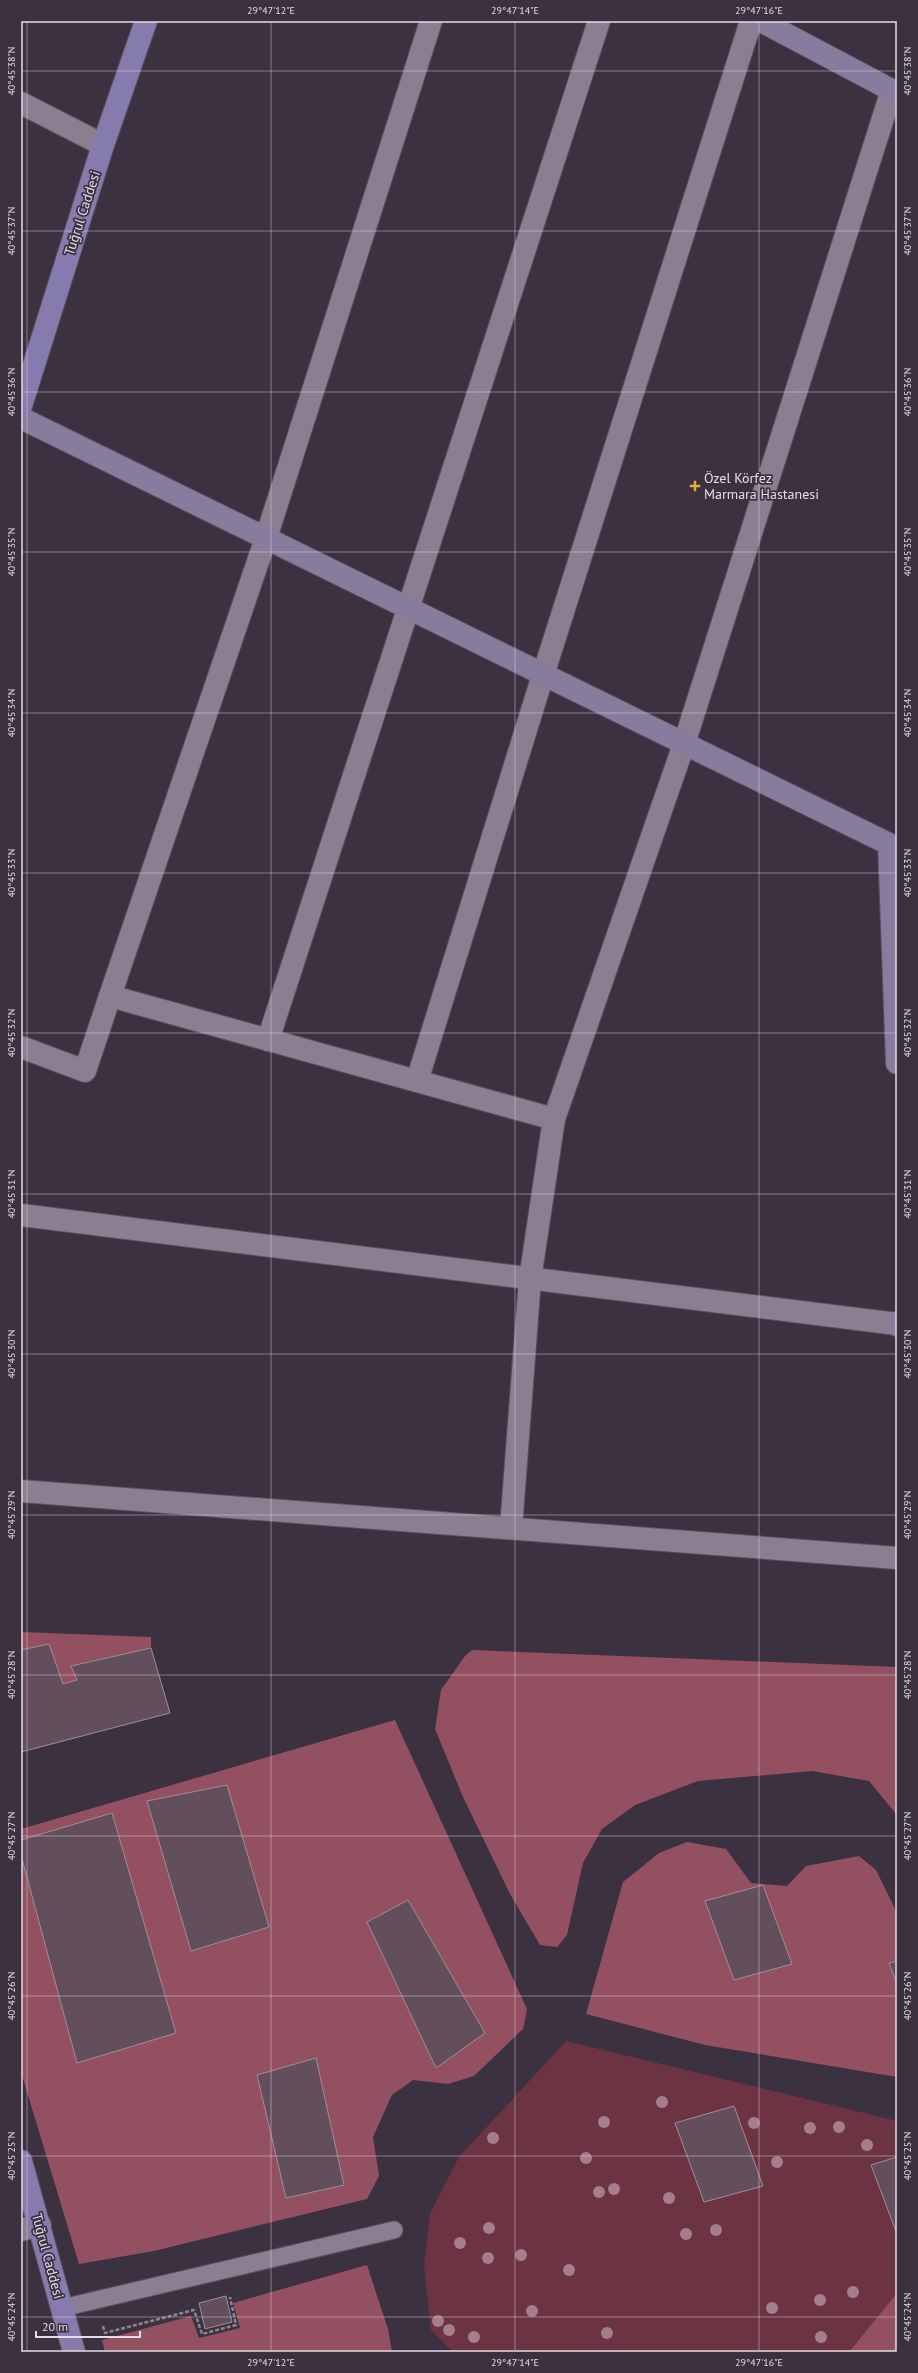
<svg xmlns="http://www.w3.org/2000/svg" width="918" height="2373" viewBox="0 0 918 2373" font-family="'PT Sans',sans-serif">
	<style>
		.green { fill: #6c3442 }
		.forest { fill: #935060 }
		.building { fill: #624f5b; stroke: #a18d9a }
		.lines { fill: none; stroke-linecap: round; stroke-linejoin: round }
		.lane-casing { stroke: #58505c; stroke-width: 19 }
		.street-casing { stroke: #58505c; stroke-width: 24 }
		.secondary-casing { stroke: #58505c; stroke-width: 24 }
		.primary-casing { stroke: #58505c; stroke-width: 24 }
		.path { stroke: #8d8592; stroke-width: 2.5; stroke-dasharray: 4 2; stroke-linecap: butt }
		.lane { stroke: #8a7e90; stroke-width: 17 }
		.street { stroke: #8a7e90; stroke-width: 22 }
		.secondary { stroke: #887c9e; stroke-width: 22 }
		.primary { stroke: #857bad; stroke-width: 22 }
		.tree { fill: #a47e8c }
		.ticks { fill: none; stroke: #e3dce6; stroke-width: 1; stroke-opacity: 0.45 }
		.poi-dot { fill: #e6ad36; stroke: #3b3141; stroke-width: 1.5 }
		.labels { text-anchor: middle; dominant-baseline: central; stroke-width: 3.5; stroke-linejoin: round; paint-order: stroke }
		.street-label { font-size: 14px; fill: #e3dce6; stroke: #3b3141 }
		.poi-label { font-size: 14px; fill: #e3dce6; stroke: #3b3141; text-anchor: start }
		.neatline { fill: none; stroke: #e3dce6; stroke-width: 1.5 }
		.ticks-label { font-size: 10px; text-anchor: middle; fill: #e3dce6 }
	</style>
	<rect width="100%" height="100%" fill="#3b3141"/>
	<polygon class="green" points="566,2041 897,2121 897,2293 849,2352 453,2352 431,2330 424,2266 430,2214 459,2157"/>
	<g class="forest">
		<polygon points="21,1632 151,1637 151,1648 71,1666 77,1680 63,1684 49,1645 21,1714"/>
		<polygon points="472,1650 897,1667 897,1815 869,1781 812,1771 698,1781 635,1805 602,1829 583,1863 567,1935 557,1947 540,1945 510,1894 463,1797 435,1729 441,1690 465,1656"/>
		<polygon points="395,1720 527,2009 523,2029 474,2076 448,2084 413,2080 392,2095 373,2137 379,2176 367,2199 154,2251 79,2264 21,2072 21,1829"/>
		<polygon points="687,1842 726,1849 751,1883 787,1886 806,1866 859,1856 876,1870 897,1913 897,2077 705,2045 586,2014 623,1882 659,1853"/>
		<polygon points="367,2265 388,2329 392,2352 105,2352 102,2340 191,2316 199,2338 240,2328 233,2303"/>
		<polygon points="897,2293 897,2352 849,2352"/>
	</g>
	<g class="building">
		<polygon points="49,1644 63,1684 77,1680 71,1666 151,1648 170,1713 21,1752 21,1650"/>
		<polygon points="227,1785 269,1927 191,1951 147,1801"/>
		<polygon points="112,1813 176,2033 77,2063 21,1855 21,1840"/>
		<polygon points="763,1885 792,1964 734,1980 705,1901"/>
		<polygon points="408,1900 485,2033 436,2068 367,1922"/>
		<polygon points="897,1961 897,1984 889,1963"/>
		<polygon points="316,2058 344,2185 286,2198 257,2075"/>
		<polygon points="734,2106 763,2186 704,2202 675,2123"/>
		<polygon points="897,2157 897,2234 871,2165"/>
		<polygon points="226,2296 232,2322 205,2329 199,2303"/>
	</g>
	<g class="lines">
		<defs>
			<polyline id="lane" points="62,2308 394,2230"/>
			<g id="street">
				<polyline points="431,21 266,538 110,996 554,1119"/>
				<polyline points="21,103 103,145"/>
				<polyline points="268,1040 599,21"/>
				<polyline points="21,1047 85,1071 110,996"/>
				<polyline points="417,1081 543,675 751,21"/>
				<polyline points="21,1215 897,1324"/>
				<polyline points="21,1491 897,1558"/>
				<polyline points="511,1528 530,1279 554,1119 684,744 892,90"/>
				<polyline points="21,2230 40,2225"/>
			</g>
			<g id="secondary">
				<polyline points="761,21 897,93"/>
				<polyline points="21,418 889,844 897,1063"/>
				<polyline points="897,1323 897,1325"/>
			</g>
			<g id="primary">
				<polyline points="21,406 103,145 146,21"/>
				<polyline points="21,2161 74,2352"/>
			</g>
		</defs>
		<use href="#lane" class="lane-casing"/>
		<use href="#street" class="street-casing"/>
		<use href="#secondary" class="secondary-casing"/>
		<use href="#primary" class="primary-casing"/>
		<polyline class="path" points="103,2326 105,2333 194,2310 202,2334 236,2325 230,2297"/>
		<use href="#lane" class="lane"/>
		<use href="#street" class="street"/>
		<use href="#secondary" class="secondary"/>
		<use href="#primary" class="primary"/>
	</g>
	<g class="tree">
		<circle cx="662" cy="2102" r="6"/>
		<circle cx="604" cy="2122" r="6"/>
		<circle cx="754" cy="2123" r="6"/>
		<circle cx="839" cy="2127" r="6"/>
		<circle cx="810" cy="2128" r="6"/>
		<circle cx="493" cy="2138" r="6"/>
		<circle cx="867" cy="2145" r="6"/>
		<circle cx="586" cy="2158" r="6"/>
		<circle cx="777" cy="2162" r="6"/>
		<circle cx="614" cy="2189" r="6"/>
		<circle cx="599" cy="2192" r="6"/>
		<circle cx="669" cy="2198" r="6"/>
		<circle cx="489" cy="2228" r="6"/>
		<circle cx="716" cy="2230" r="6"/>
		<circle cx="686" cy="2234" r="6"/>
		<circle cx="460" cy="2243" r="6"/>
		<circle cx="521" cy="2255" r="6"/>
		<circle cx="488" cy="2258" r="6"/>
		<circle cx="569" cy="2270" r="6"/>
		<circle cx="853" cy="2292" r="6"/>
		<circle cx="820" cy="2300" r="6"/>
		<circle cx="772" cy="2308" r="6"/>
		<circle cx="532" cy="2311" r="6"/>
		<circle cx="438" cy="2321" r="6"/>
		<circle cx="449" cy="2330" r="6"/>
		<circle cx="607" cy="2333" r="6"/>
		<circle cx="474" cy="2337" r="6"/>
		<circle cx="821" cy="2337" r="6"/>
	</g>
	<path class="ticks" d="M27,21V2352M271,21V2352M515,21V2352M759,21V2352M21,71H897M21,231H897M21,392H897M21,552H897M21,713H897M21,873H897M21,1033H897M21,1194H897M21,1354H897M21,1515H897M21,1675H897M21,1836H897M21,1996H897M21,2156H897M21,2317H897"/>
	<path class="poi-dot" d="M693 480h4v4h4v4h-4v4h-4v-4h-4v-4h4z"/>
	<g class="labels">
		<g class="street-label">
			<text transform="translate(82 213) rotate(-72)">Tuğrul Caddesi</text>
			<text transform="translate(48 2256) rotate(75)">Tuğrul Caddesi</text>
		</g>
		<g class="poi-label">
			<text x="704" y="478">Özel Körfez<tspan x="704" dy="16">Marmara Hastanesi</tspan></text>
		</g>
	</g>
	<rect width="918" height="2373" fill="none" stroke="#3b3141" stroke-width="44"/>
	<path d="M36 2331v6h104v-6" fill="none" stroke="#e3dce6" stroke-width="2"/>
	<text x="42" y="2331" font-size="12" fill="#e3dce6" stroke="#3b3141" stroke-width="3" paint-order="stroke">20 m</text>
	<rect x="22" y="22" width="874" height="2329" class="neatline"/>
	<g class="ticks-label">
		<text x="271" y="14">29°47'12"E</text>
		<text x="515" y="14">29°47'14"E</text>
		<text x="759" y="14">29°47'16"E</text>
		<text transform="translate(11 71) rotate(-90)" y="4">40°45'38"N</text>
		<text transform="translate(907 71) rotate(-90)" y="4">40°45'38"N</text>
		<text transform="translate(11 231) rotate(-90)" y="4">40°45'37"N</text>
		<text transform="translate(907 231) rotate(-90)" y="4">40°45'37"N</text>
		<text transform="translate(11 392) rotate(-90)" y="4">40°45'36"N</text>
		<text transform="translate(907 392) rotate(-90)" y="4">40°45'36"N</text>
		<text transform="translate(11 552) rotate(-90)" y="4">40°45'35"N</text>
		<text transform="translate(907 552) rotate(-90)" y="4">40°45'35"N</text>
		<text transform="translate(11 713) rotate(-90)" y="4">40°45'34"N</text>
		<text transform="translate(907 713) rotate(-90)" y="4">40°45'34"N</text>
		<text transform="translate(11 873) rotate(-90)" y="4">40°45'33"N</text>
		<text transform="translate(907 873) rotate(-90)" y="4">40°45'33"N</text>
		<text transform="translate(11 1033) rotate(-90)" y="4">40°45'32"N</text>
		<text transform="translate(907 1033) rotate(-90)" y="4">40°45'32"N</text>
		<text transform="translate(11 1194) rotate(-90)" y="4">40°45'31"N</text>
		<text transform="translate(907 1194) rotate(-90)" y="4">40°45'31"N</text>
		<text transform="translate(11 1354) rotate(-90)" y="4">40°45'30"N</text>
		<text transform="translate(907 1354) rotate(-90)" y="4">40°45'30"N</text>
		<text transform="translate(11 1515) rotate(-90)" y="4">40°45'29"N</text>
		<text transform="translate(907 1515) rotate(-90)" y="4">40°45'29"N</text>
		<text transform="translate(11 1675) rotate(-90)" y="4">40°45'28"N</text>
		<text transform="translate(907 1675) rotate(-90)" y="4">40°45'28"N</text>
		<text transform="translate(11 1836) rotate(-90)" y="4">40°45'27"N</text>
		<text transform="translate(907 1836) rotate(-90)" y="4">40°45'27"N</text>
		<text transform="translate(11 1996) rotate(-90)" y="4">40°45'26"N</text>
		<text transform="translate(907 1996) rotate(-90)" y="4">40°45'26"N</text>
		<text transform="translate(11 2156) rotate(-90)" y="4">40°45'25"N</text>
		<text transform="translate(907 2156) rotate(-90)" y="4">40°45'25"N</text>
		<text transform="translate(11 2317) rotate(-90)" y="4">40°45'24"N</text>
		<text transform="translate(907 2317) rotate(-90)" y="4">40°45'24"N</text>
		<text x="271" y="2366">29°47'12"E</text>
		<text x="515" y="2366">29°47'14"E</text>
		<text x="759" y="2366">29°47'16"E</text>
	</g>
</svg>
